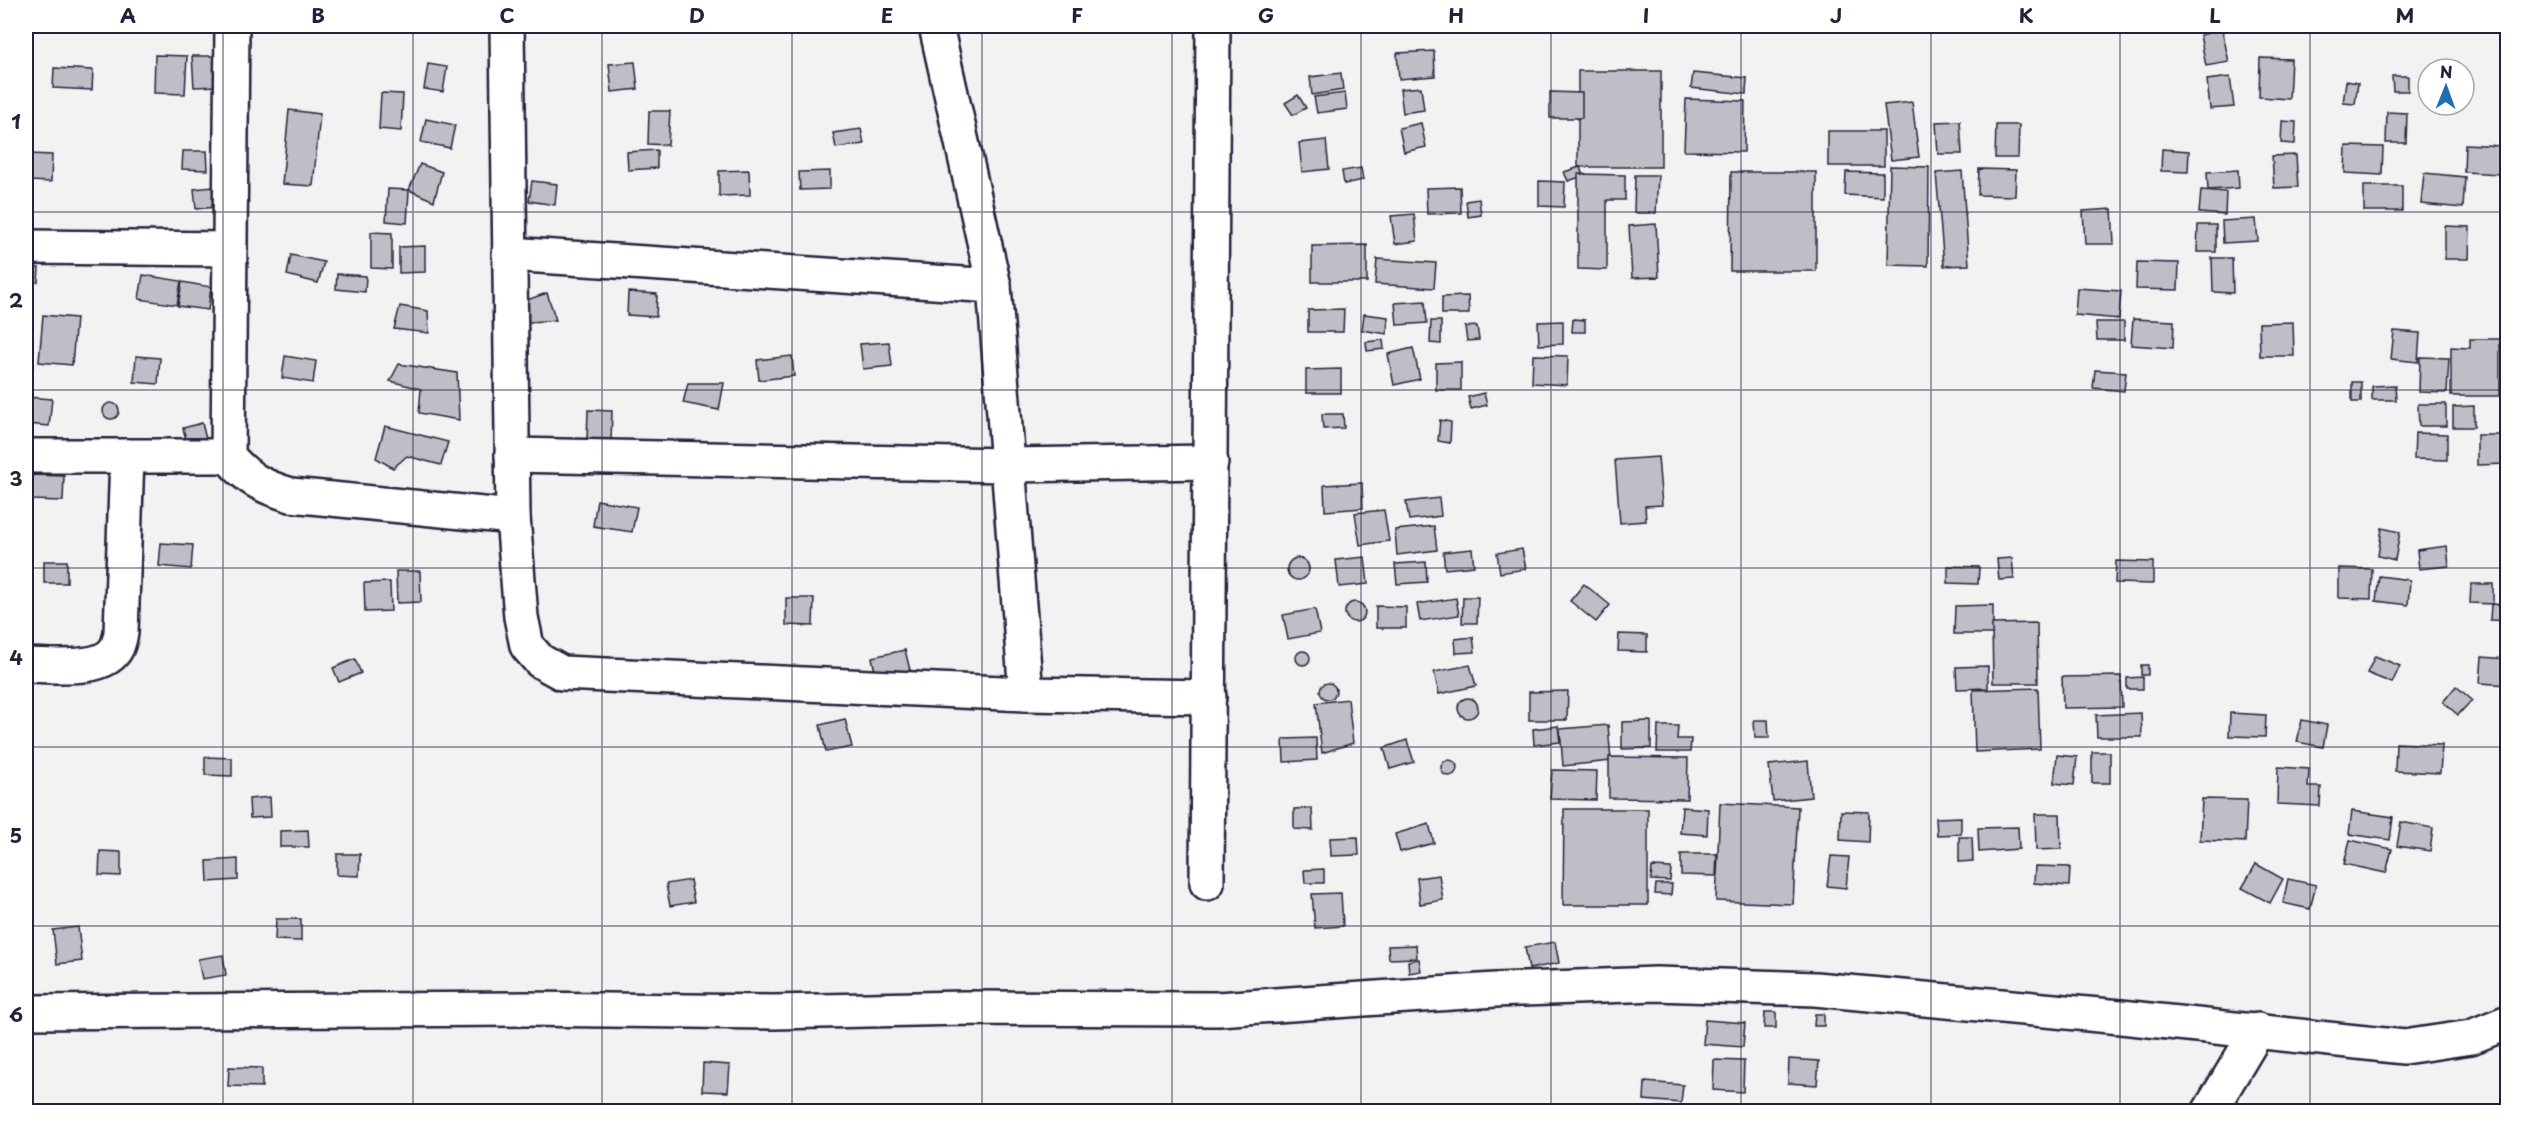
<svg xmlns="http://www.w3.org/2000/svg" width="2533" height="1137" viewBox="0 0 2533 1137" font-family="'Playpen Sans',sans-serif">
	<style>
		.building { fill: #bebec6; stroke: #22223b; stroke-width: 1.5 }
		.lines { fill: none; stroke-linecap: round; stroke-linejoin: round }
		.street-casing { stroke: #22223b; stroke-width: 38 }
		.street { stroke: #fff; stroke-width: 33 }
		.grid { fill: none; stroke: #22223b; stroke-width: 1.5; stroke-opacity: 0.55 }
		.neatline { fill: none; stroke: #22223b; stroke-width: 2 }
		.grid-label { font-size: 20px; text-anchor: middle; font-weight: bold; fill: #22223b }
	</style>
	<rect width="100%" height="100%" fill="#f2f2f3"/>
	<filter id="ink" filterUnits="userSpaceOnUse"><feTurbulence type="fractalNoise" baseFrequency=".0167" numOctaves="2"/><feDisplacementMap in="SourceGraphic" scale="12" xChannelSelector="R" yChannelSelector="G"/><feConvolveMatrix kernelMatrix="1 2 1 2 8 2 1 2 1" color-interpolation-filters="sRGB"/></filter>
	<g filter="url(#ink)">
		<g class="building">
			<polygon points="2222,30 2229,62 2206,66 2200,35"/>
			<polygon points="1434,51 1435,76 1399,79 1397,53"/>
			<polygon points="155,55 187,56 185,94 154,93"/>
			<polygon points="192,56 216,56 218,86 194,87"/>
			<polygon points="2260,58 2291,59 2289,99 2259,97"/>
			<polygon points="635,62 638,89 612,92 609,64"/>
			<polygon points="428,64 447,67 443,92 424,89"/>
			<polygon points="54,68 93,70 92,90 53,88"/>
			<rect x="1578" y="71" width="83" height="96"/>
			<polygon points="1341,73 1343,90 1312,95 1310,77"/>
			<polygon points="1693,73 1747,78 1746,94 1691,88"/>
			<polygon points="2392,76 2408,76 2408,91 2393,91"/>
			<polygon points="2230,77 2234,107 2210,109 2207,80"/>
			<polygon points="2346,81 2358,83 2355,104 2343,103"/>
			<polygon points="1421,87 1424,110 1403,113 1400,89"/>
			<polygon points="1550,92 1582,93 1582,118 1550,118"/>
			<polygon points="381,93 403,94 401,131 379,129"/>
			<polygon points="1345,93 1347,109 1317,113 1314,97"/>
			<polygon points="1298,95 1306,108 1293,115 1285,103"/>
			<polygon points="1686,99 1745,101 1744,152 1684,151"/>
			<polygon points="1912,102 1919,157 1891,160 1884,105"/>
			<polygon points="289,110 320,114 313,186 282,184"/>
			<polygon points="649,111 670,111 668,145 648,144"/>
			<polygon points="2387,112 2407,113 2406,143 2386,143"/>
			<polygon points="426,119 455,125 450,148 421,142"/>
			<polygon points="1960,121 1962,154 1938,154 1936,122"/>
			<polygon points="2282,121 2296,122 2295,144 2281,143"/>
			<polygon points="1421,123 1426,147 1404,152 1399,128"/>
			<polygon points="1996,125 2019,125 2018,158 1995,158"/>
			<polygon points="861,129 864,144 836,148 833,133"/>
			<rect x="1828" y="131" width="56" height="35"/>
			<polygon points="1326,140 1329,169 1302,172 1299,143"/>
			<polygon points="2465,144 2501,146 2500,174 2464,172"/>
			<polygon points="2346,146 2383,147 2382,175 2345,173"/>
			<polygon points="2162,149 2189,151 2188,172 2161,171"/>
			<polygon points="657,150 657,168 628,170 627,152"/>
			<polygon points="183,151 207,151 208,170 182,169"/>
			<polygon points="29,154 52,155 51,182 29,181"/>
			<polygon points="2296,155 2298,187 2274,188 2272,156"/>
			<polygon points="420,164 442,172 434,201 409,190"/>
			<polygon points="1890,166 1929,167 1928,266 1888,265"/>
			<polygon points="1580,167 1583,176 1568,181 1564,172"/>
			<polygon points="1361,168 1363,180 1344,184 1342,171"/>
			<polygon points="1979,169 2016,170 2015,196 1978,195"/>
			<polygon points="749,170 750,195 719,196 719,171"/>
			<polygon points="2238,170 2239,188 2208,190 2207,172"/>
			<polygon points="830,171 830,189 800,190 799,172"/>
			<polygon points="1962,171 1969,265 1944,266 1936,173"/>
			<polygon points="1731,172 1816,172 1816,271 1730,271"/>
			<polygon points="1846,172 1883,173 1883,197 1845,195"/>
			<polygon points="2424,173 2465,177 2463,208 2421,204"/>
			<polygon points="1578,174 1625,175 1625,200 1607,200 1607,270 1578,269"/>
			<polygon points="1635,175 1658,175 1656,213 1634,213"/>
			<polygon points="532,181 557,184 555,205 529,201"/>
			<polygon points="1539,181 1565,182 1564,207 1539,206"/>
			<rect x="2364" y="186" width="38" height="25"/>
			<polygon points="214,187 216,207 196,209 194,189"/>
			<polygon points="1460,187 1461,213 1427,214 1426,188"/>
			<polygon points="388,189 409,190 407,223 386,221"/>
			<polygon points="2201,190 2226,192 2225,215 2199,213"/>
			<polygon points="1479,199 1481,215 1468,217 1466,201"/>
			<polygon points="2112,209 2114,244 2085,244 2083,211"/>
			<polygon points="1414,214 1417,241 1395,244 1391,216"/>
			<polygon points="2256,219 2258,241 2223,243 2222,221"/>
			<polygon points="1656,224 1659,277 1632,278 1629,226"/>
			<polygon points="2198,225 2216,225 2216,252 2197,252"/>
			<polygon points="2445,226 2470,227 2469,259 2445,259"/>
			<polygon points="371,232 392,233 392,269 371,268"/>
			<polygon points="1367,245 1367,282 1312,282 1312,246"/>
			<polygon points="425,246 425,272 399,273 399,247"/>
			<polygon points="291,255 324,262 318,283 287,275"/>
			<polygon points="2212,258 2232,258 2233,293 2213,292"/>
			<polygon points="1377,259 1436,263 1434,288 1375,284"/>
			<polygon points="2137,262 2179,263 2178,290 2136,289"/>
			<polygon points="26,267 39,268 38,282 26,282"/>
			<polygon points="337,274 366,276 365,292 336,289"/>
			<polygon points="143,275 181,281 177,305 139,299"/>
			<polygon points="182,282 211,287 208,310 178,306"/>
			<polygon points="2077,288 2121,291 2119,319 2075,315"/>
			<polygon points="628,292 657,294 656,317 627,315"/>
			<polygon points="547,293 556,320 518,323 521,302"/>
			<polygon points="1468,296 1469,314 1442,314 1442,297"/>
			<polygon points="1425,301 1427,323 1397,325 1395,303"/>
			<polygon points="400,306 428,311 429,333 394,329"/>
			<polygon points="1344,309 1343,332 1308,332 1308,310"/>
			<polygon points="1364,314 1388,317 1387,334 1362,330"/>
			<polygon points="43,315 76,318 72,365 39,362"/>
			<polygon points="1573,319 1585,320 1585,332 1572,332"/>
			<polygon points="2133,319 2174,321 2173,348 2131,345"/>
			<polygon points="1431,321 1441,321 1441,344 1430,343"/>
			<polygon points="1563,321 1563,344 1539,345 1538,322"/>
			<polygon points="2096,322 2124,322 2124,340 2097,340"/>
			<polygon points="2293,322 2294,356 2260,356 2259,323"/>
			<polygon points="1477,326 1479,340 1467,341 1465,327"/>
			<polygon points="2394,331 2420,333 2418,362 2391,359"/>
			<polygon points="2470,339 2500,339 2500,396 2451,396 2451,347 2470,348"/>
			<polygon points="1383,340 1384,349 1367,351 1366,342"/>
			<polygon points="889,342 892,366 863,369 860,344"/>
			<polygon points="1413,348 1420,379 1394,385 1388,354"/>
			<polygon points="1533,355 1568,356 1567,385 1532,383"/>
			<polygon points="136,356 160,358 158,384 134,382"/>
			<polygon points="285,356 316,361 313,383 282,378"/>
			<polygon points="792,356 794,376 759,380 757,360"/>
			<polygon points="2420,357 2449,358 2447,393 2419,392"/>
			<polygon points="1461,362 1461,390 1436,390 1436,363"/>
			<polygon points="26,364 33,365 29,390 26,389"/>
			<polygon points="399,364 457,373 459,420 419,413 421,389 390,381"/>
			<polygon points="1341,369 1341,393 1306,393 1306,370"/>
			<polygon points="2095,370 2126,372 2124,391 2093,388"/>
			<rect x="2352" y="382" width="9" height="20"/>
			<polygon points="688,383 724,383 719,410 683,403"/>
			<polygon points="2395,385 2396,400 2372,400 2372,386"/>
			<polygon points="1484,393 1487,405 1471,409 1468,397"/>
			<polygon points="26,397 52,399 49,426 26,424"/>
			<circle cx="111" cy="411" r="8"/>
			<polygon points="2418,404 2446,404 2446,426 2419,426"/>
			<polygon points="2474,406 2474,427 2453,427 2453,407"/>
			<polygon points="588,410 612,411 611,442 587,440"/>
			<polygon points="1322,414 1343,414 1344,428 1323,429"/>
			<polygon points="1440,420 1451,422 1450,443 1438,441"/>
			<polygon points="202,423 206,439 189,452 183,428"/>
			<polygon points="385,426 448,442 441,465 407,456 393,468 376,458"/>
			<polygon points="2415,433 2447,434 2447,460 2414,459"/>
			<polygon points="2477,435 2504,435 2505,464 2477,465"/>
			<polygon points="1658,457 1662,505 1645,506 1646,521 1620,523 1615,460"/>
			<polygon points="32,475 64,476 63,501 31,500"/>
			<polygon points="1362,483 1363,508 1325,511 1324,485"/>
			<polygon points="1439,498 1441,516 1409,520 1406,502"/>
			<polygon points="597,500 637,507 632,532 593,526"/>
			<polygon points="1384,510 1389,541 1360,545 1355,513"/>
			<polygon points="1434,526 1437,550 1397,555 1395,530"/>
			<polygon points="2382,528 2400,532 2395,560 2378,556"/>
			<polygon points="161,543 193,545 191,569 159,566"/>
			<polygon points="2447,546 2449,566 2419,569 2417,550"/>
			<polygon points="1472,549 1474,566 1445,569 1443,552"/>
			<polygon points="1522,549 1526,569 1500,573 1497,553"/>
			<polygon points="1365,557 1368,584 1339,587 1336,560"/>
			<circle cx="1298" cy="569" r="11"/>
			<polygon points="2012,558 2014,579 1999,580 1997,559"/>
			<rect x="44" y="561" width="23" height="22"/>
			<polygon points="2116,561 2153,562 2153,584 2115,583"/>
			<polygon points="1426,562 1427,582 1397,584 1395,564"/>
			<polygon points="1948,566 1979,567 1978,584 1948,583"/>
			<polygon points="2339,568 2372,569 2371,599 2339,598"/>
			<polygon points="396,571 420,571 421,602 397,603"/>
			<polygon points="2379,576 2410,580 2408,605 2376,601"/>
			<polygon points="390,582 391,611 365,612 364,583"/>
			<polygon points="1584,584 1610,605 1596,622 1570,601"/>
			<polygon points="2471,584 2493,584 2493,604 2470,603"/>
			<polygon points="1463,597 1478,597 1477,623 1462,623"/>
			<polygon points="786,598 814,598 813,626 786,625"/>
			<polygon points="1456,598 1459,615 1420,621 1417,604"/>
			<circle cx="1355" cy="612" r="10"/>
			<polygon points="2491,604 2508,605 2508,621 2490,620"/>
			<polygon points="1993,605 1993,634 1954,634 1955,606"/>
			<polygon points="1376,606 1406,607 1406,628 1376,628"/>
			<polygon points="1315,609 1320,633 1288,639 1283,615"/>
			<polygon points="2037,623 2038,683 1993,683 1992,624"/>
			<polygon points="1619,634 1647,635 1647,652 1618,651"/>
			<polygon points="1473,637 1475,652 1456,653 1455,639"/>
			<polygon points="905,650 910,670 876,677 872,657"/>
			<circle cx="1303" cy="658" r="7"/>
			<polygon points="2375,656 2400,666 2392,683 2367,673"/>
			<polygon points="2482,657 2508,659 2508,685 2480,683"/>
			<polygon points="355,659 361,673 339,682 333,668"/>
			<polygon points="1470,665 1476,686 1439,694 1434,672"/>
			<rect x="2141" y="665" width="7" height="10"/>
			<polygon points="1988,666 1988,688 1957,689 1956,667"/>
			<polygon points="2121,676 2122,707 2063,708 2062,677"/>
			<polygon points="2143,677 2143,689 2127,689 2127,678"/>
			<circle cx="1328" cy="691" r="8"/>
			<polygon points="2456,686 2472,700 2458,715 2443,702"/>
			<polygon points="2038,688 2040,749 1975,752 1973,690"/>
			<polygon points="1568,691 1567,720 1529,720 1529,692"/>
			<circle cx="1468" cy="708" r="10"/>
			<polygon points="1348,699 1353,743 1322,753 1316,703"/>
			<polygon points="2141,713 2142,737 2097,737 2096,715"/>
			<polygon points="2230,713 2266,715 2265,737 2229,736"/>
			<polygon points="845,719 852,747 826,752 820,725"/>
			<polygon points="1754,720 1768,720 1769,738 1755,738"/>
			<polygon points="2302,720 2327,725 2323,747 2297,742"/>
			<polygon points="1651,721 1651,748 1622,749 1622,722"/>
			<polygon points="1608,725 1611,761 1563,766 1560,729"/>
			<polygon points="1558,726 1560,742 1534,745 1533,729"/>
			<polygon points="1658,726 1678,726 1677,739 1691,739 1690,752 1657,752"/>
			<polygon points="1316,738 1317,760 1284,762 1283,739"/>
			<polygon points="1407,740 1414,762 1390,769 1384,748"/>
			<polygon points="2396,743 2442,745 2440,773 2395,771"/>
			<rect x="2092" y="752" width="18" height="31"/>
			<polygon points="2057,755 2077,757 2074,785 2054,783"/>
			<polygon points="205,757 232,758 232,776 205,775"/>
			<polygon points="1609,757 1688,758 1687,799 1609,798"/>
			<circle cx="1449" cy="768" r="8"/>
			<polygon points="1808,761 1811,797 1773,801 1769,765"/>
			<polygon points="2278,767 2309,769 2308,787 2321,787 2320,806 2277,804"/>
			<polygon points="1552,770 1597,771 1596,800 1550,799"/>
			<polygon points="270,797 271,817 250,818 249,799"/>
			<polygon points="2202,799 2247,800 2245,842 2200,840"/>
			<polygon points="1720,803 1798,807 1793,904 1716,901"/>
			<polygon points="1682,807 1708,809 1707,835 1680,833"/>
			<polygon points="1312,808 1313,830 1294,829 1294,809"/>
			<polygon points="1564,809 1648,809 1648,905 1563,905"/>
			<polygon points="1841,811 1869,812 1868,842 1840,840"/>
			<polygon points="2352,811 2393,817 2390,840 2349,834"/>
			<polygon points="2035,814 2060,814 2061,849 2036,850"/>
			<polygon points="1961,817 1961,834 1937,835 1936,818"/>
			<polygon points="2401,822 2433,828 2430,851 2397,846"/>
			<polygon points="1429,824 1434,843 1400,852 1395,834"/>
			<polygon points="2018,827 2019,849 1979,852 1978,828"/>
			<polygon points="308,830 309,847 280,847 280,831"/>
			<polygon points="1358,837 1359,855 1331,856 1330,838"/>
			<polygon points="1959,837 1972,837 1973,861 1959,862"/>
			<polygon points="2350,840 2392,849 2386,873 2344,864"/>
			<polygon points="100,851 121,852 121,876 99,875"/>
			<polygon points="337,854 360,854 359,876 337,875"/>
			<polygon points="1681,854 1717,854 1716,876 1681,875"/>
			<polygon points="1831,856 1849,857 1846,888 1827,886"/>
			<polygon points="238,859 238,880 208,882 207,861"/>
			<polygon points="2256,864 2283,879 2270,903 2242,888"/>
			<polygon points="2035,866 2070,867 2069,886 2034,883"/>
			<polygon points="1652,867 1671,868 1670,881 1651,880"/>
			<polygon points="1324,869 1324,883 1305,883 1304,870"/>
			<polygon points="1439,875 1443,900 1420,904 1417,878"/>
			<polygon points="2288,879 2316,885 2310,909 2283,903"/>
			<polygon points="690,880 694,902 670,906 666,884"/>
			<polygon points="1656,884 1672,884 1671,895 1655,894"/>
			<polygon points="1341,893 1343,926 1315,928 1312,894"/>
			<polygon points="276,919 301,919 301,941 275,940"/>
			<polygon points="78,927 82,961 57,964 53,930"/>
			<polygon points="1555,942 1559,963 1529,969 1525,947"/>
			<polygon points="1416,945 1417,958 1389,959 1388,946"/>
			<polygon points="223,955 226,975 202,979 198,959"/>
			<polygon points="1419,959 1421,971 1409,973 1408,961"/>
			<polygon points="1765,1012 1776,1012 1776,1028 1764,1028"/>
			<polygon points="1815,1014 1824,1014 1824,1026 1814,1026"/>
			<polygon points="1705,1020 1745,1023 1743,1047 1703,1044"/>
			<polygon points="1789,1059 1819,1061 1817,1085 1788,1083"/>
			<polygon points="1714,1060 1744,1061 1743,1092 1713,1090"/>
			<polygon points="703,1063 730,1065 728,1092 702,1091"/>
			<polygon points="229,1067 262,1068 262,1087 228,1086"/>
			<polygon points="1645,1082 1683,1085 1681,1103 1644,1100"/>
			<polygon points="1657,1107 1691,1110 1691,1112 1656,1112"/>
			<polygon points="1789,1107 1826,1109 1826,1112 1789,1112"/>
			<polygon points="1696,1108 1729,1109 1728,1112 1696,1112"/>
		</g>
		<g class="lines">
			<defs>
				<g id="street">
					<path d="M232,26L228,456C248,479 261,486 291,495L513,517"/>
					<polyline points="507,26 513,517 521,617 527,646 540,661 562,673 1026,694 1209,697"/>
					<polyline points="936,26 994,286 1026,694"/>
					<polyline points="26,247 230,249"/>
					<polyline points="509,254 994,286"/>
					<polyline points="512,455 1007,465 1211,462"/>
					<polyline points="26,456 228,456"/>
					<path d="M26,665C50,665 105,673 117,647C119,643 120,637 121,633L127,456"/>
					<polyline points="1207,883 1213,26"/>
					<polyline points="26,1012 525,1009 773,1012 964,1008 1218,1009 1495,990 1656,984 1815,989 2121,1017 2404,1047 2471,1037 2508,1022"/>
					<polyline points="2209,1112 2258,1030"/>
				</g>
			</defs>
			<use href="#street" class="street-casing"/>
			<use href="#street" class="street"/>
		</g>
	</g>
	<path class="grid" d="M223,26V1112M413,26V1112M602,26V1112M792,26V1112M982,26V1112M1172,26V1112M1361,26V1112M1551,26V1112M1741,26V1112M1931,26V1112M2120,26V1112M2310,26V1112M26,212H2508M26,390H2508M26,568H2508M26,747H2508M26,926H2508"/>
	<rect width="2533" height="1137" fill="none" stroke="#fff" stroke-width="66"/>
	<g transform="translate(2446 87) rotate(1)"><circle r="28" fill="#ffffff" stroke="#a7a7b1" stroke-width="1.5"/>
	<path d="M0-4.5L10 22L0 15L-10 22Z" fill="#1f6fb2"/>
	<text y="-9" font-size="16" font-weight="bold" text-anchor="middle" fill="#22223b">N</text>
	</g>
	<rect x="33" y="33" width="2467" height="1071" class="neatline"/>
	<g class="grid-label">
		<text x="128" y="23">A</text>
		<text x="318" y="23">B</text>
		<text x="507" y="23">C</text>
		<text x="697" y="23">D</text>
		<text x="887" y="23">E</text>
		<text x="1077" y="23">F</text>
		<text x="1266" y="23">G</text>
		<text x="1456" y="23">H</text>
		<text x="1646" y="23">I</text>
		<text x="1836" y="23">J</text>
		<text x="2026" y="23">K</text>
		<text x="2215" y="23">L</text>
		<text x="2405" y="23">M</text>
		<text x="16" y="129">1</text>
		<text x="16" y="308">2</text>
		<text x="16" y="486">3</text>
		<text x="16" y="665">4</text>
		<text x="16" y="843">5</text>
		<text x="16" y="1022">6</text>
	</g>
</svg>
